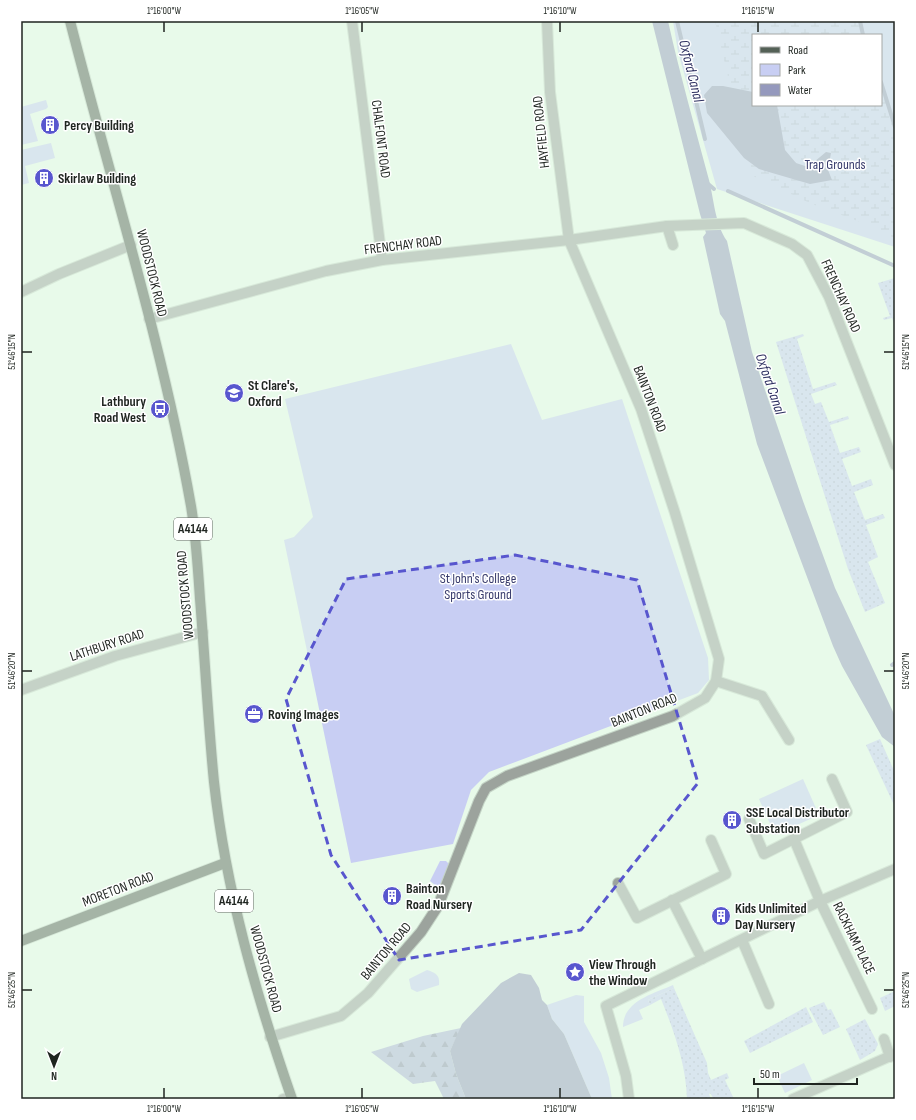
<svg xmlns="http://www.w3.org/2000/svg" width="916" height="1120" viewBox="0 0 916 1120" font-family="'Sofia Sans Condensed',sans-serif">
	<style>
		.green { fill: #c8cef3; fill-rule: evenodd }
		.forest { fill: url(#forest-firs) }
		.wetland { fill: url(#wetland-marsh) }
		.garden { fill: url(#garden-dots) }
		.water { fill: #9599bd }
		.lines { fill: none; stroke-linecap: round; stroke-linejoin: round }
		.stream { stroke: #9599bd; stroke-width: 4 }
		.minor-casing { stroke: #c4d4c6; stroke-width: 12 }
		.major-casing { stroke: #c4d4c6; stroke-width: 12 }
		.minor { stroke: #9ca39d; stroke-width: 10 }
		.major { stroke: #546156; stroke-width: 10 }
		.marked { fill: none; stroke: #5856ce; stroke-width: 3; stroke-dasharray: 8 5; stroke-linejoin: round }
		.ticks { fill: none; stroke: #1f2520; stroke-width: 1.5 }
		.labels { text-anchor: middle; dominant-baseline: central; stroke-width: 3; stroke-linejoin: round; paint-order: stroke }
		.shield { fill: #fff; stroke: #626663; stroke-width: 1 }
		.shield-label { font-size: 13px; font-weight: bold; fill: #1f2520 }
		.poi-label { font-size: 14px; font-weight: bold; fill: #1f2520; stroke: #fff; text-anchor: start }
		.street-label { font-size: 14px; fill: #1f2520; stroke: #fff }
		.park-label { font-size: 14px; fill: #383b6c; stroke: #fff }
		.water-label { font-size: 15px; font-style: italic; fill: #303262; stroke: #fff }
		.neatline { fill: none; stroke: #1f2520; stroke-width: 1.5 }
		.ticks-label { font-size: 10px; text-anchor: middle; fill: #1f2520 }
	</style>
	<defs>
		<pattern id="forest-firs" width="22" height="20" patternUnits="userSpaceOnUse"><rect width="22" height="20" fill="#aeb3d7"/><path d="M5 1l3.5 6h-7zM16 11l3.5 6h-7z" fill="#8d91ae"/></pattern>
		<pattern id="wetland-marsh" width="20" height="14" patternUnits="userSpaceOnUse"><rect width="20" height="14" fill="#c8cef3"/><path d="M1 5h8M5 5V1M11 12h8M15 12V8" fill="none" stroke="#abb1d0"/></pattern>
		<pattern id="garden-dots" width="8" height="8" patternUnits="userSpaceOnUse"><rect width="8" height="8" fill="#c8cef3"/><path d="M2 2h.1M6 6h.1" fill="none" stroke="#abb1d0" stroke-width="1.8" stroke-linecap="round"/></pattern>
	</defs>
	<rect width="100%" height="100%" fill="#e8faea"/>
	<g class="green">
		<path d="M673,21H895V247L717,189L678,52ZM753,35H881V105H753Z"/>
		<polygon points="46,100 48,107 46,109 30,114 38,141 21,145 21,107"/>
		<polygon points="51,143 55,158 25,166 29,183 21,185 21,150"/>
		<polygon points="511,344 542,420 622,399 708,658 709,680 698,693 489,772 471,790 453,844 351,863 284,540 294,537 313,517 285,399"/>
		<polygon points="803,779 819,815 775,835 759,799"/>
		<polygon points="440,861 446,861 449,864 440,889 430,881"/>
		<path d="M427,970C436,973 440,975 439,985L417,992L411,989L409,979Z"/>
		<path d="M673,985L674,988L648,1000L650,1005L639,1010L643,1019L623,1027C623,1001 653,994 673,985Z"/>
		<polygon points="576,995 584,996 584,1022 601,1053 609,1078 612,1099 592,1099 564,1034 552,1019 547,1005"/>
		<polygon points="804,1063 812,1080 785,1093 777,1076"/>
	</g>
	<polygon class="forest" points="461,1028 450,1051 456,1074 466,1099 444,1099 435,1081 413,1084 371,1052 423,1036"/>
	<polygon class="wetland" points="715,21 860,21 863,35 753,35 753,105 881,105 881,82 895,127 895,239 879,229 812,204 751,175"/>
	<g class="garden">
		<polygon points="895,278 895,326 892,318 884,320 883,318 890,316 878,283"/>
		<polygon points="803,334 804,336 797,339 813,389 835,382 837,385 811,394 815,404 821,402 829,422 848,416 849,419 830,425 840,453 859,447 861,452 842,459 852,486 871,479 873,485 854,492 865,520 883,514 885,518 866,525 878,557 868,562 885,603 865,612 848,569 776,342"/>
		<polygon points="880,739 895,773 895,807 866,745"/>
		<path d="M674,988L707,1063L708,1073L711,1080L727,1073L729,1078L725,1080L734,1099H714L710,1093L709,1094L711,1099H687C686,1064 674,1031 661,999L650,1005L648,1000Z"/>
		<polygon points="895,991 895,1006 885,1011 880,998"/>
		<polygon points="824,1002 828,1010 831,1009 840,1027 823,1035 809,1008"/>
		<polygon points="806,1007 813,1022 750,1053 744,1041"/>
		<polygon points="865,1019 878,1044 875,1051 860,1060 846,1029"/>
	</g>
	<g class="water">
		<path d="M652,21H668C680,75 695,127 709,180C714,200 715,224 727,241L752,352L803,501L835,588L895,716V747L882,737L842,666L833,646L757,444L725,321L720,314L703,237L706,233L700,214Z"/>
		<polygon points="712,86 723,86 753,92 753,105 777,105 785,150 796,163 808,167 826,152 831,153 828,170 832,180 810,184 759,169 744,158 707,113 704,95"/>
		<polygon points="519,973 531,975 539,988 542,1000 547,1005 552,1019 564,1034 592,1099 466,1099 456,1074 450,1051 462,1024 501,983"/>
	</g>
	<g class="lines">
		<g class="stream">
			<polyline points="677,21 705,139"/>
			<polyline points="860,21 863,35"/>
			<polyline points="881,82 895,127"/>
			<polyline points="707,183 714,189"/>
			<polyline points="728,191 895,266"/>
			<polyline points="892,665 895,663"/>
		</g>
		<defs>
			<g id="minor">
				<polyline points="352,21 382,260"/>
				<polyline points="667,226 673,245"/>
				<polyline points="21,292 59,274 131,245"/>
				<polyline points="149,319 326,271 382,260 569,240 667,226 744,223 792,244 807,255 829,297 895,465"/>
				<polyline points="716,681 762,696 789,740"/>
				<polyline points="21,690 115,656 203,632"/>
				<polyline points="749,819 764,854 847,812 832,779"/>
				<polyline points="794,839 820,901 872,1009"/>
				<polyline points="618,883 637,918 726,874 711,840"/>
				<polyline points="672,900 702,959"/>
				<polyline points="742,940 769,1004"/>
				<polyline points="270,1037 341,1016 368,993 421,932 438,906 479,801 486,788 507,776 673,716 705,698 716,681 719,659 675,513 641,409 569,240 550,92 547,21"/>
				<polyline points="884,1039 890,1057"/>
				<polyline points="283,1099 291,1097"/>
				<polyline points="629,1099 626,1076 606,1006 820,901 895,869"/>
				<polyline points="793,1099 895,1054"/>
			</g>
			<g id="major">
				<path d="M70,21C111,182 162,342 191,506C196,536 198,568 200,599C205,660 208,721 214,782C226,891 256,995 292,1099"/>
				<polyline points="21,941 225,863"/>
			</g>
		</defs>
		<use href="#minor" class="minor-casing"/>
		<use href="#major" class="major-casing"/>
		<use href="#minor" class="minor"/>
		<use href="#major" class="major"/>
	</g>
	<path d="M0 0H916V1120H0ZM515,555L637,580L698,783L581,930L399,960L331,855L286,699L346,579Z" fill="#e8faea" fill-opacity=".55" fill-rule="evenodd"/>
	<path class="marked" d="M515,555L637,580L698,783L581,930L399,960L331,855L286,699L346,579Z"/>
	<path class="ticks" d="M164,22V32M362,22V32M560,22V32M758,22V32M22,352H32M884,352H894M22,671H32M884,671H894M22,990H32M884,990H894M164,1088V1098M362,1088V1098M560,1088V1098M758,1088V1098"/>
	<defs>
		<symbol id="building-disc" viewBox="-11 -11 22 22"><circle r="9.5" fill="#5856ce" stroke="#fff"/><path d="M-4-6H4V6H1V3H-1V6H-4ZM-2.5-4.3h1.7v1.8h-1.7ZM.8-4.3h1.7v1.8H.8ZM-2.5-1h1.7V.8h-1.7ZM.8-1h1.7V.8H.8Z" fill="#fff"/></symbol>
		<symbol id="school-disc" viewBox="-11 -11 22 22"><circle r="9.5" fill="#5856ce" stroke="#fff"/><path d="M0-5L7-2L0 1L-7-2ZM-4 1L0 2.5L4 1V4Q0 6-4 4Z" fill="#fff"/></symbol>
		<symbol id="bus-disc" viewBox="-11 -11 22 22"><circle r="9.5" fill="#5856ce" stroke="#fff"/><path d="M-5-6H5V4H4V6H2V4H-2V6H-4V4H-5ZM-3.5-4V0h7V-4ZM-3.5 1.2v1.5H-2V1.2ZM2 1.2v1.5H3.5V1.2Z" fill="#fff"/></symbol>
		<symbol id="office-disc" viewBox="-11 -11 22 22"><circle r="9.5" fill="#5856ce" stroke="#fff"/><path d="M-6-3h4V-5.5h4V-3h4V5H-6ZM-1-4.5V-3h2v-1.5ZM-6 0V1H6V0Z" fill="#fff"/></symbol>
		<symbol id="sight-disc" viewBox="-11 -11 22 22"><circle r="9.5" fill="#5856ce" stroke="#fff"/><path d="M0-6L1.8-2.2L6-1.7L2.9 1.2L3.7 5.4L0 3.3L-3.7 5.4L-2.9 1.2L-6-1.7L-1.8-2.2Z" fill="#fff"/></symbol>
	</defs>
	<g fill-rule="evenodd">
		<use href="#building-disc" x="39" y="114" width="22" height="22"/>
		<use href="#building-disc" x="33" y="167" width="22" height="22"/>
		<use href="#school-disc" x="223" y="382" width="22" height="22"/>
		<use href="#bus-disc" x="149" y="398" width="22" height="22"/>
		<use href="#office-disc" x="243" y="703" width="22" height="22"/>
		<use href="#building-disc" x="721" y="809" width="22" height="22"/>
		<use href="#building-disc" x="381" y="885" width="22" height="22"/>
		<use href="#building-disc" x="710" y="905" width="22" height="22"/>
		<use href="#sight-disc" x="564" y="961" width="22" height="22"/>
	</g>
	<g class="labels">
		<g class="shield">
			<rect x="174" y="518" width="38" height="22" rx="3"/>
			<rect x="215" y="890" width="38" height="22" rx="3"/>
		</g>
		<g class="shield-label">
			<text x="193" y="529">A4144</text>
			<text x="234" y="901">A4144</text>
		</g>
		<g class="poi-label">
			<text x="64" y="125">Percy Building</text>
			<text x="58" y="178">Skirlaw Building</text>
			<text x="248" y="385">St Clare's,<tspan x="248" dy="16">Oxford</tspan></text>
			<text x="146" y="401" text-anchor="end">Lathbury<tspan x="146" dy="16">Road West</tspan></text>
			<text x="268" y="714">Roving Images</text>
			<text x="746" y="812">SSE Local Distributor<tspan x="746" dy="16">Substation</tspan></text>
			<text x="406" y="888">Bainton<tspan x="406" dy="16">Road Nursery</tspan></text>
			<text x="735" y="908">Kids Unlimited<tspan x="735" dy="16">Day Nursery</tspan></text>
			<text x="589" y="964">View Through<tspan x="589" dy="16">the Window</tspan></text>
		</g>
		<g class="street-label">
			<text transform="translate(541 132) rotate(-96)">HAYFIELD ROAD</text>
			<text transform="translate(381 139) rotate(83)">CHALFONT ROAD</text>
			<text transform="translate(403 245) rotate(-7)">FRENCHAY ROAD</text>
			<text transform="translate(152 273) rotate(76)">WOODSTOCK ROAD</text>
			<text transform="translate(841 296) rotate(66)">FRENCHAY ROAD</text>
			<text transform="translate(650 399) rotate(69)">BAINTON ROAD</text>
			<text transform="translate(185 595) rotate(-95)">WOODSTOCK ROAD</text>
			<text transform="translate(107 645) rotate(-18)">LATHBURY ROAD</text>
			<text transform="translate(644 710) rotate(-22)">BAINTON ROAD</text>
			<text transform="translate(118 889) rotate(-21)">MORETON ROAD</text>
			<text transform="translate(854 938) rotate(64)">RACKHAM PLACE</text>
			<text transform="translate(386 951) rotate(-50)">BAINTON ROAD</text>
			<text transform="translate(266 969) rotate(75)">WOODSTOCK ROAD</text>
		</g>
		<g class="park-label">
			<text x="835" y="164">Trap Grounds</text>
			<text x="478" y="578">St John's College<tspan x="478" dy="16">Sports Ground</tspan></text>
		</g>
		<g class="water-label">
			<text transform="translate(691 71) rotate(76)">Oxford Canal</text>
			<text transform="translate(770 384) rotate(71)">Oxford Canal</text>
		</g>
	</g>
	<rect width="916" height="1120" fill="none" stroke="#ffffff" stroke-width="44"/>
	<rect x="752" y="34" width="130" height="72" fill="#ffffff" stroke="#a5a8a6"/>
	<rect x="760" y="47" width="20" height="6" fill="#546156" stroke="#a5a8a6"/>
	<text x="788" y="54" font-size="12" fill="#1f2520">Road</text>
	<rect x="760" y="64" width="20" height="12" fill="#c8cef3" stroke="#a5a8a6"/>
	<text x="788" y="74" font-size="12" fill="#1f2520">Park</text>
	<rect x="760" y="84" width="20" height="12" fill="#9599bd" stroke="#a5a8a6"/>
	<text x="788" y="94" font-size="12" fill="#1f2520">Water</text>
	<g transform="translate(54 1066) rotate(180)" stroke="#ffffff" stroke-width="3" paint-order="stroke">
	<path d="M0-3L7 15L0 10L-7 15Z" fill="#1f2520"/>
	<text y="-6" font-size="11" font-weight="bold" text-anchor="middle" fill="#1f2520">N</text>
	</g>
	<path d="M754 1078v6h103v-6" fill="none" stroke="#1f2520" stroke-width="2"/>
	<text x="760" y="1078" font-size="12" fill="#1f2520" stroke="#ffffff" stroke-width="3" paint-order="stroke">50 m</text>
	<rect x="22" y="22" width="872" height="1076" class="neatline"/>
	<g class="ticks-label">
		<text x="164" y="14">1°16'00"W</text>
		<text x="362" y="14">1°16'05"W</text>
		<text x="560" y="14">1°16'10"W</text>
		<text x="758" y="14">1°16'15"W</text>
		<text transform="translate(905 352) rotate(-90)" y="4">51°46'15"N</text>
		<text transform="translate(11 352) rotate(-90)" y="4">51°46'15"N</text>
		<text transform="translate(905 671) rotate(-90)" y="4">51°46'20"N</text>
		<text transform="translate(11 671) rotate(-90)" y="4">51°46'20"N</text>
		<text transform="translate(905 990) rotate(-90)" y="4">51°46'25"N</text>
		<text transform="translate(11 990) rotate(-90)" y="4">51°46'25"N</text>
		<text x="164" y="1112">1°16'00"W</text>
		<text x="362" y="1112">1°16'05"W</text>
		<text x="560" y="1112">1°16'10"W</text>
		<text x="758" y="1112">1°16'15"W</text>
	</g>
</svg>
